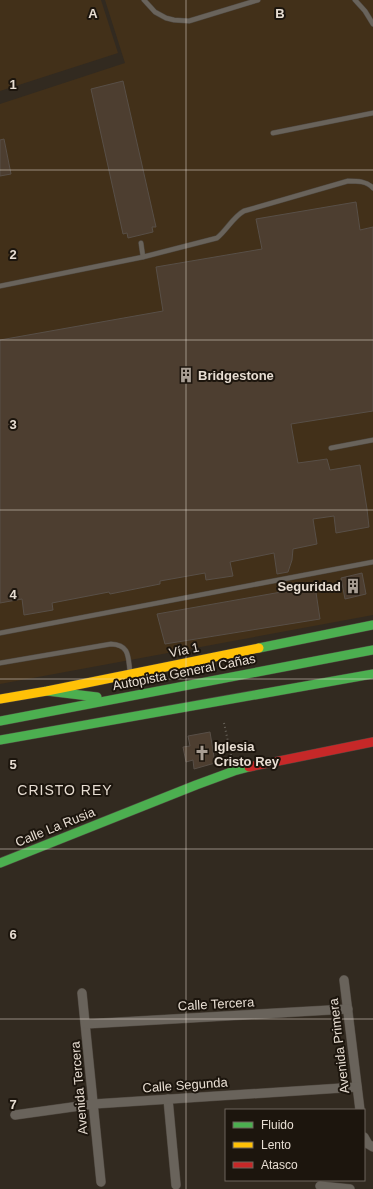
<svg xmlns="http://www.w3.org/2000/svg" width="373" height="1189" viewBox="0 0 373 1189" font-family="Helvetica,sans-serif">
	<style>
		.built { fill: #423019 }
		.building { fill: #4d3e30; stroke: #584f47 }
		.lines { fill: none; stroke-linecap: round; stroke-linejoin: round }
		.lane-casing { stroke: #4e473f; stroke-width: 5.5 }
		.street-casing { stroke: #4e473f; stroke-width: 10 }
		.fast-casing { stroke: #4e473f; stroke-width: 10 }
		.slow-casing { stroke: #4e473f; stroke-width: 10 }
		.jam-casing { stroke: #4e473f; stroke-width: 10 }
		.path { stroke: #666057; stroke-width: 2; stroke-dasharray: 1 3; stroke-linecap: butt }
		.lane { stroke: #69635b; stroke-width: 4.5 }
		.street { stroke: #69635b; stroke-width: 9 }
		.fast { stroke: #4caf50; stroke-width: 9 }
		.slow { stroke: #ffc107; stroke-width: 9 }
		.jam { stroke: #c62828; stroke-width: 9 }
		.grid { fill: none; stroke: #e7ddd2; stroke-width: 1; stroke-opacity: 0.55 }
		.labels { text-anchor: middle; dominant-baseline: central; stroke-width: 4; stroke-linejoin: round; paint-order: stroke }
		.poi-label { font-size: 13px; font-weight: bold; fill: #e7ddd2; stroke: #1c150d; text-anchor: start }
		.street-label { font-size: 13px; fill: #e7ddd2; stroke: #1c150d }
		.neighbourhood-label { font-size: 14px; letter-spacing: 1px; fill: #e7ddd2; stroke: #1c150d }
		.grid-label { font-size: 13px; text-anchor: middle; font-weight: bold; fill: #e7ddd2; stroke: #1c150d; stroke-width: 4; stroke-linejoin: round; paint-order: stroke }
	</style>
	<rect width="100%" height="100%" fill="#322a20"/>
	<g class="built">
		<polygon points="0,0 101,0 118,53 0,91"/>
		<polygon points="105,0 373,0 373,615 0,684 0,104 125,63"/>
	</g>
	<g class="building">
		<polygon points="123,81 156,227 152,227 153,232 128,238 127,233 123,234 91,89"/>
		<polygon points="4,139 11,174 0,176 0,140"/>
		<polygon points="356,202 360,230 373,227 373,411 291,424 298,463 327,459 330,470 360,465 367,509 369,527 336,533 334,516 313,519 317,544 293,549 292,560 288,572 277,574 274,553 230,562 233,576 206,580 205,573 160,581 160,584 110,594 109,592 52,603 53,610 24,615 22,599 0,603 0,340 163,311 156,267 262,249 256,219"/>
		<polygon points="362,573 366,594 345,599 341,578"/>
		<polygon points="315,586 320,619 165,644 157,614"/>
		<polygon points="210,732 215,763 194,769 193,760 186,762 183,747 190,746 188,736"/>
	</g>
	<g class="lines">
		<defs>
			<g id="lane">
				<polyline points="144,0 155,12 166,18 174,20 189,21 258,0"/>
				<polyline points="355,0 365,11 373,24"/>
				<polyline points="273,133 373,113"/>
				<polyline points="141,243 143,257"/>
				<path d="M0,286L143,257L217,238C227,230 233,217 244,211L348,181C357,181 367,181 373,188"/>
				<polyline points="331,448 373,440"/>
				<polyline points="0,633 373,562"/>
				<path d="M0,663L111,644C130,645 128,657 130,672"/>
			</g>
			<g id="street">
				<polyline points="344,980 360,1110"/>
				<polyline points="82,993 101,1182"/>
				<polyline points="86,1024 348,1009"/>
				<polyline points="168,1099 176,1185"/>
				<polyline points="15,1115 94,1104 357,1087"/>
				<polyline points="364,1137 368,1144 373,1147"/>
				<polyline points="320,1186 350,1189"/>
			</g>
			<g id="fast">
				<polyline points="259,648 373,625"/>
				<polyline points="47,691 97,697"/>
				<polyline points="0,721 373,650"/>
				<polyline points="0,740 373,674"/>
				<polyline points="0,863 196,785 234,771 249,767"/>
			</g>
			<polyline id="slow" points="0,699 47,691 259,648"/>
			<polyline id="jam" points="249,767 373,742"/>
		</defs>
		<use href="#lane" class="lane-casing"/>
		<use href="#street" class="street-casing"/>
		<use href="#fast" class="fast-casing"/>
		<use href="#slow" class="slow-casing"/>
		<use href="#jam" class="jam-casing"/>
		<polyline class="path" points="224,723 232,760"/>
		<use href="#lane" class="lane"/>
		<use href="#street" class="street"/>
		<use href="#fast" class="fast"/>
		<use href="#slow" class="slow"/>
		<use href="#jam" class="jam"/>
	</g>
	<path class="grid" d="M186,0V1189M0,170H373M0,340H373M0,510H373M0,679H373M0,849H373M0,1019H373"/>
	<defs>
		<symbol id="building-bare" viewBox="-9 -9 18 18"><path d="M-4-6H4V6H1V3H-1V6H-4ZM-2.5-4.3h1.7v1.8h-1.7ZM.8-4.3h1.7v1.8H.8ZM-2.5-1h1.7V.8h-1.7ZM.8-1h1.7V.8H.8Z" fill="#a89e94" stroke="#1c150d" stroke-width="2.5" paint-order="stroke"/></symbol>
		<symbol id="church-bare" viewBox="-9 -9 18 18"><path d="M-1.2-6h2.4v3.5h3.3v2.4h-3.3V6h-2.4V-.1h-3.3v-2.4h3.3Z" fill="#a89e94" stroke="#1c150d" stroke-width="2.5" paint-order="stroke"/></symbol>
	</defs>
	<g fill-rule="evenodd">
		<use href="#building-bare" x="175" y="364" width="22" height="22"/>
		<use href="#building-bare" x="342" y="575" width="22" height="22"/>
		<use href="#church-bare" x="191" y="742" width="22" height="22"/>
	</g>
	<g class="labels">
		<g class="poi-label">
			<text x="198" y="375">Bridgestone</text>
			<text x="341" y="586" text-anchor="end">Seguridad</text>
			<text x="214" y="746">Iglesia<tspan x="214" dy="15">Cristo Rey</tspan></text>
		</g>
		<g class="street-label">
			<text transform="translate(184 650) rotate(-12)">Vía 1</text>
			<text transform="translate(184 672) rotate(-11)">Autopista General Cañas</text>
			<text transform="translate(55 827) rotate(-22)">Calle La Rusia</text>
			<text transform="translate(216 1004) rotate(-3)">Calle Tercera</text>
			<text transform="translate(339 1046) rotate(-97)">Avenida Primera</text>
			<text transform="translate(185 1085) rotate(-4)">Calle Segunda</text>
			<text transform="translate(79 1088) rotate(-95)">Avenida Tercera</text>
		</g>
		<g class="neighbourhood-label">
			<text x="65" y="790">CRISTO REY</text>
		</g>
	</g>
	<g class="grid-label">
		<text x="93" y="18">A</text>
		<text x="280" y="18">B</text>
		<text x="13" y="89">1</text>
		<text x="13" y="259">2</text>
		<text x="13" y="429">3</text>
		<text x="13" y="599">4</text>
		<text x="13" y="769">5</text>
		<text x="13" y="939">6</text>
		<text x="13" y="1109">7</text>
	</g>
	<rect x="225" y="1109" width="140" height="72" fill="#1c150d" stroke="#6d655c"/>
	<rect x="233" y="1122" width="20" height="6" fill="#4caf50" stroke="#6d655c"/>
	<text x="261" y="1129" font-size="12" fill="#e7ddd2">Fluido</text>
	<rect x="233" y="1142" width="20" height="6" fill="#ffc107" stroke="#6d655c"/>
	<text x="261" y="1149" font-size="12" fill="#e7ddd2">Lento</text>
	<rect x="233" y="1162" width="20" height="6" fill="#c62828" stroke="#6d655c"/>
	<text x="261" y="1169" font-size="12" fill="#e7ddd2">Atasco</text>
</svg>
